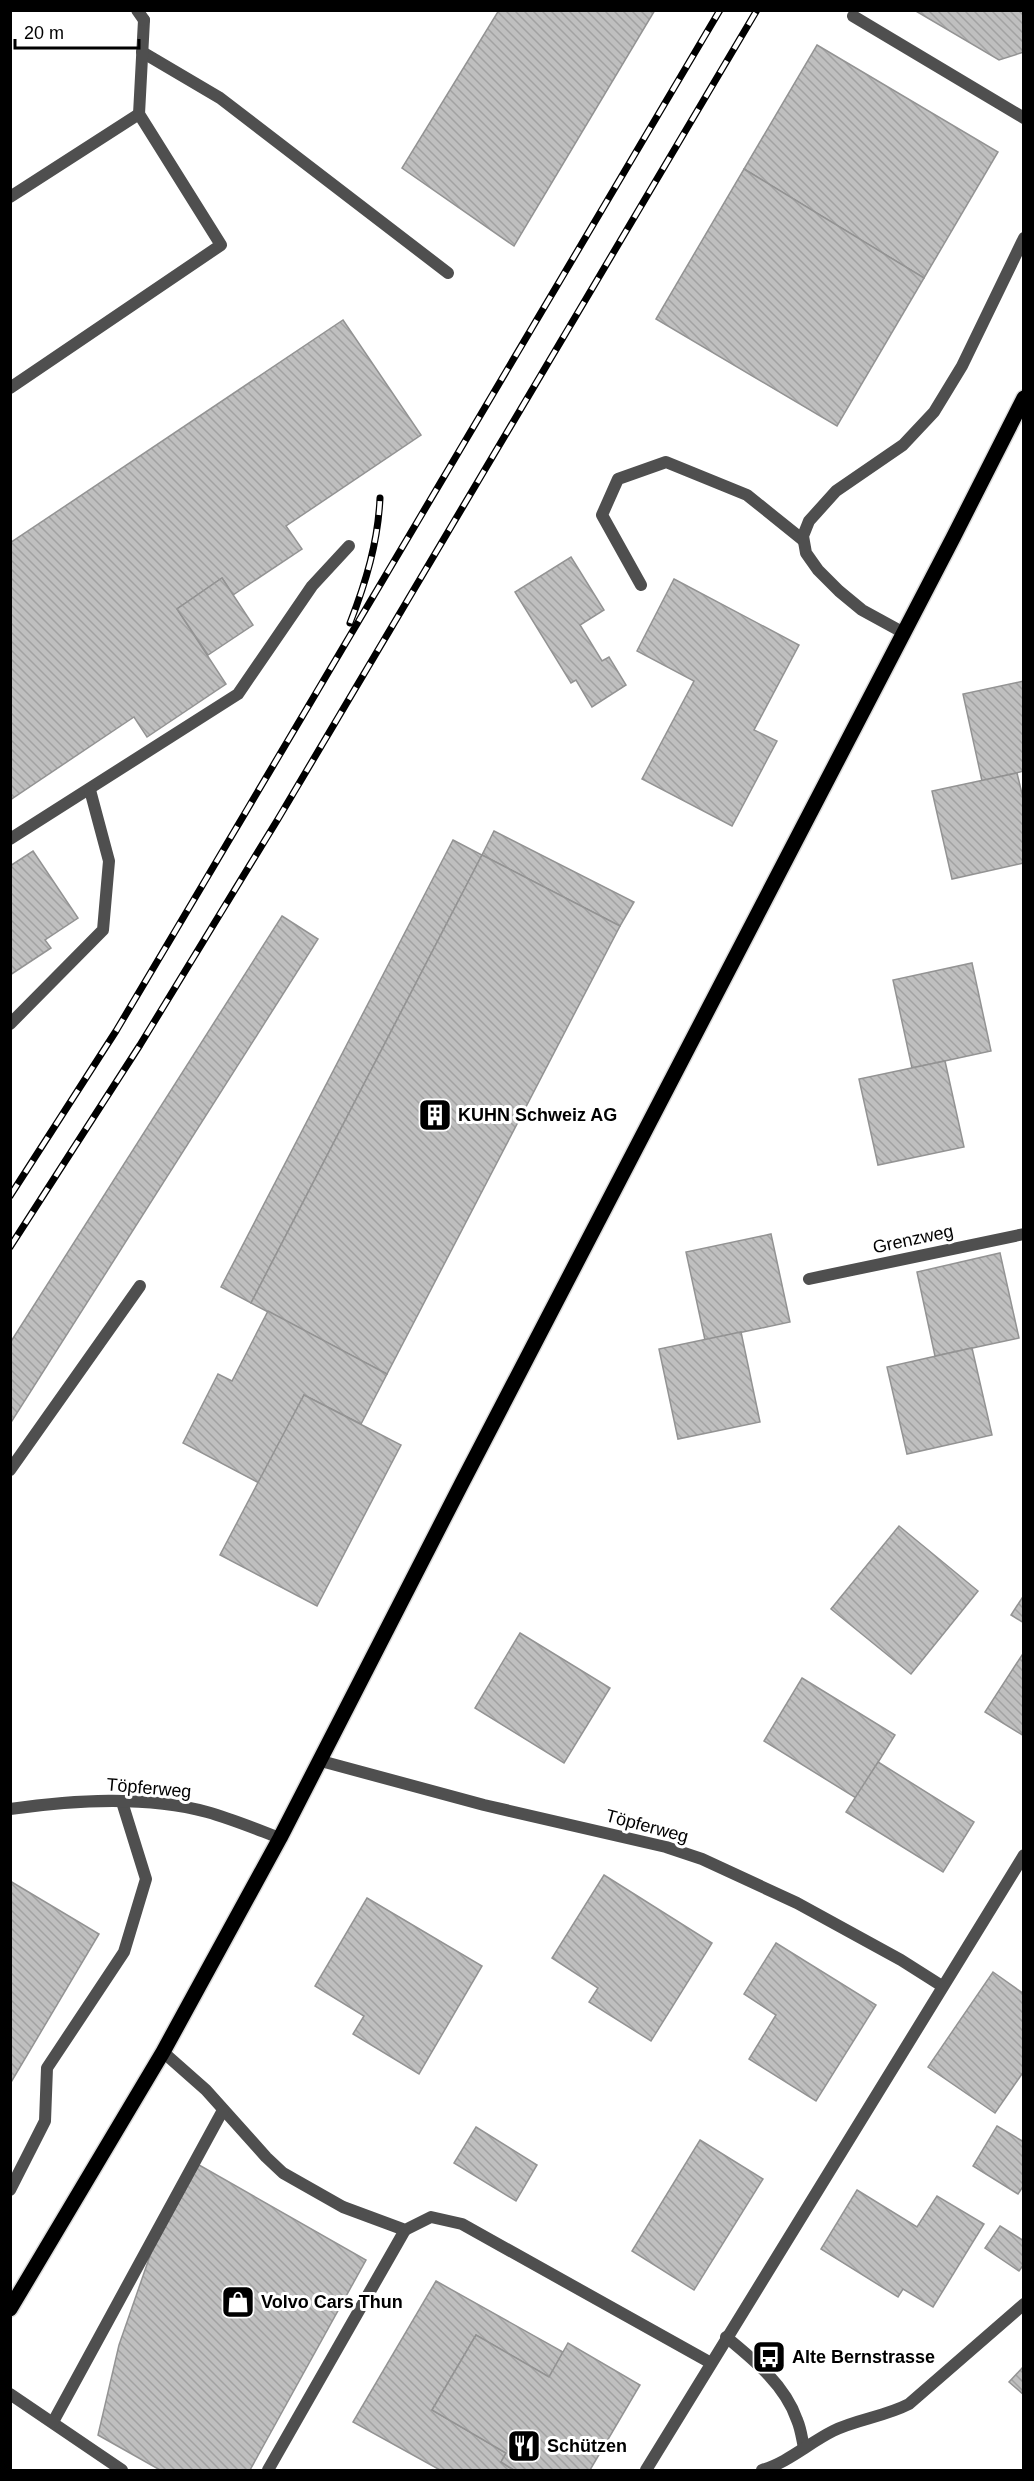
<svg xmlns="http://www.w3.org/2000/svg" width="1034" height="2481" viewBox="0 0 1034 2481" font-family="Arial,sans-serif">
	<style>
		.building { fill: url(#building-back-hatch); stroke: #939393; stroke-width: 1.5 }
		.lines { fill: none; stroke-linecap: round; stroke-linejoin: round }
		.primary-casing { stroke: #dbdbdb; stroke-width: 18 }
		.service { stroke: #4f4f4f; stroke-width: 12 }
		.minor { stroke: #4f4f4f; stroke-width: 12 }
		.primary { stroke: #000; stroke-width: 15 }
		.rail-casing { stroke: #000; stroke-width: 7 }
		.rail { stroke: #fff; stroke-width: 4.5; stroke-dasharray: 14; stroke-linecap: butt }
		.labels { text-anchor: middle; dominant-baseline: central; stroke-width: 6; stroke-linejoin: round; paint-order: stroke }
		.poi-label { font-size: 18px; font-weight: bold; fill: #000; stroke: #fff; text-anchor: start }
		.street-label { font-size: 18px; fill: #000; stroke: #fff }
	</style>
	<defs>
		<pattern id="building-back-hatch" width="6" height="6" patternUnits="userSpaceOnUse" patternTransform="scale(1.5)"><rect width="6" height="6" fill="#bfbfbf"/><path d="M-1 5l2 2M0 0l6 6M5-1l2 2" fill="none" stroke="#a2a2a2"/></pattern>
	</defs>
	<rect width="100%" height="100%" fill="#fff"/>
	<g class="building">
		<polygon points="499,10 655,10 514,246 402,168"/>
		<polygon points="914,10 1024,10 1024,52 999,60"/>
		<polygon points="817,45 998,152 924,278 744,169"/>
		<polygon points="744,169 924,278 837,426 656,319"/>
		<polygon points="343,320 421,435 286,526 302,549 233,595 222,578 177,609 226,684 147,737 134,717 10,800 10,543"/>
		<polygon points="571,557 604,610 580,625 602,661 609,657 626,685 592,707 576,680 571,683 515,592"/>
		<polygon points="222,578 253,625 208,655 177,609"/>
		<polygon points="674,579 799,645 754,730 777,741 732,826 642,779 694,681 637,651"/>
		<polygon points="1024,681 1024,771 982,781 963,694"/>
		<polygon points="1017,773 1024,802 1024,863 952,879 932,791"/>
		<polygon points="494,831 634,902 620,926 482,855"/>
		<polygon points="453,840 482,855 251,1303 221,1287"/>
		<polygon points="33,851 78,918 45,940 51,948 10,975 10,866"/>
		<polygon points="482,855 620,926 387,1374 251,1303"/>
		<polygon points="282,916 318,939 10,1424 10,1343"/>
		<polygon points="972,963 991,1051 912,1068 893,980"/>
		<polygon points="945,1061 964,1147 878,1165 859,1079"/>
		<polygon points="771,1234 790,1322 705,1340 686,1252"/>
		<polygon points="1000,1253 1019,1338 935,1356 917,1272"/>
		<polygon points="268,1311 387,1374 361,1424 304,1395 259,1483 183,1443 218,1374 232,1381"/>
		<polygon points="741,1332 760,1422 678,1439 659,1349"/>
		<polygon points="972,1348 992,1435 907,1454 887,1367"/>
		<polygon points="304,1395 401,1445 317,1606 220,1555"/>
		<polygon points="899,1526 978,1591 911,1674 831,1609"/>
		<polygon points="1024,1595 1024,1623 1011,1615"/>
		<polygon points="520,1633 610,1688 564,1763 475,1708"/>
		<polygon points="1024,1652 1024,1736 985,1712"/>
		<polygon points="802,1678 895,1735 856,1798 764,1741"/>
		<polygon points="878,1762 974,1822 943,1872 846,1812"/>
		<polygon points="604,1875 712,1943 651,2041 589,2002 598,1988 552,1958"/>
		<polygon points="10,1881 99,1934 10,2084"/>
		<polygon points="367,1898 482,1966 419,2074 353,2034 364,2016 315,1986"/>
		<polygon points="776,1943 876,2005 816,2101 749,2059 776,2015 744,1994"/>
		<polygon points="993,1972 1024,1994 1024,2071 995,2113 928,2067"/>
		<polygon points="997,2126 1024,2142 1024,2185 1018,2194 973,2166"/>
		<polygon points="476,2127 537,2165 516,2201 454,2163"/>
		<polygon points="700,2140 763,2179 694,2290 632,2251"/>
		<polygon points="199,2165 366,2260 250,2470 160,2470 98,2435 119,2345 152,2250"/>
		<polygon points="857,2190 917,2227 937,2196 984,2224 933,2307 903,2289 898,2297 821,2249"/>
		<polygon points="1000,2226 1024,2241 1024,2264 1019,2271 985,2248"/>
		<polygon points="436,2281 563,2352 549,2377 476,2335 432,2410 506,2453 501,2462 513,2470 440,2470 353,2422"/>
		<polygon points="476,2335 549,2377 568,2343 640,2385 590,2470 514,2470 501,2462 506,2453 432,2410"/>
		<polygon points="1024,2366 1024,2395 1009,2382"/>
	</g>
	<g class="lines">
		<defs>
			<polyline id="primary" points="10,2309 163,2052 280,1838 462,1483 953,538 1024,398"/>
		</defs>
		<use href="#primary" class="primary-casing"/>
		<g class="service">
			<polyline points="853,16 1024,118"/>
			<polyline points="142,52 220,98 448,273"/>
			<polyline points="10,197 139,114"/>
			<polyline points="10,388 221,245 139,114 144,20"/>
			<polyline points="641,585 602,515 618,479 666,462 747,495 803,540"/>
			<polyline points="904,633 862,610 839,591 818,570 806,553 803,536 809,521 836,491 903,445 934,412 962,366 1024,238"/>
			<polyline points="10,839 238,694 312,586 349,546"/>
			<polyline points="10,1024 103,930 109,861 90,790"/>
			<polyline points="809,1279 1024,1234"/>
			<polyline points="10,1470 140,1286"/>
			<polyline points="163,2052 206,2090 266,2157 283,2173 343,2207 405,2230 431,2217 462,2224 711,2363"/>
			<polyline points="10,2190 45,2121 47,2068 124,1952 146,1879 122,1802"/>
			<path d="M726,2337C754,2360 785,2385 797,2420C801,2429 802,2439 804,2448"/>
			<polyline points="10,2394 122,2470"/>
			<polyline points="53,2422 223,2110"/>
			<polyline points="268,2470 405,2230"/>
			<path d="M762,2470C787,2463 809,2443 833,2431C857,2419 884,2417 909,2404L1024,2304"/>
		</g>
		<g class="minor">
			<polyline points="137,10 144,20"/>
			<polyline points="321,1761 484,1805 666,1847 702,1859 797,1903 901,1960 942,1986"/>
			<path d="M10,1809C73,1800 145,1795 207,1812C232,1819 256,1829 280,1838"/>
			<polyline points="646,2470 1024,1855"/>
		</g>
		<use href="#primary" class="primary"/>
		<defs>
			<g id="rail">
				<path d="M350,623C366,582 378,542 380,498"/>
				<polyline points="10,1196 116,1031 183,918 720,10"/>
				<polyline points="10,1247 140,1045 278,819 757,10"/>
			</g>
		</defs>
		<use href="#rail" class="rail-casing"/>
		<use href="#rail" class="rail"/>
	</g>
	<defs>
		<symbol id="building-square" viewBox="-11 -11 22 22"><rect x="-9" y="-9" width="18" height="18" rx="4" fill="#000" stroke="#fff"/><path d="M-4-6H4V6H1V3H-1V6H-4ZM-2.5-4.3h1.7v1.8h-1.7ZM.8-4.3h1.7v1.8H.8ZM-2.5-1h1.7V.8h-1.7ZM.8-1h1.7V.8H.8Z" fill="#fff"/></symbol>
		<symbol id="shop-square" viewBox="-11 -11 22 22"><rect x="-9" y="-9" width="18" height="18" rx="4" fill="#000" stroke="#fff"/><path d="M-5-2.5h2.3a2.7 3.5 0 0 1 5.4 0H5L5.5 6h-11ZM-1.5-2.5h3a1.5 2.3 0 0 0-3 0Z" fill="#fff"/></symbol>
		<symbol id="bus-square" viewBox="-11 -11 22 22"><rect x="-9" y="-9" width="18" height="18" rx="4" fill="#000" stroke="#fff"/><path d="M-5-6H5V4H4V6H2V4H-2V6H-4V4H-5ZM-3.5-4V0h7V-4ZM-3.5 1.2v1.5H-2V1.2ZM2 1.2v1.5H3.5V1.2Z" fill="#fff"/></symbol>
		<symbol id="restaurant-square" viewBox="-11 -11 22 22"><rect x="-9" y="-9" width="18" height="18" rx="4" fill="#000" stroke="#fff"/><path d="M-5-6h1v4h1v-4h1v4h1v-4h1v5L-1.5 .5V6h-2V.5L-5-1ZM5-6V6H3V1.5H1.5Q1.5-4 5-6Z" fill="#fff"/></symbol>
	</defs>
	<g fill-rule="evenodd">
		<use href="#building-square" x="416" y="1096" width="38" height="38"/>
		<use href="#shop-square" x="219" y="2283" width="38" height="38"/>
		<use href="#bus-square" x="750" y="2338" width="38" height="38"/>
		<use href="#restaurant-square" x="505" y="2427" width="38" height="38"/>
	</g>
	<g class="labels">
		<g class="poi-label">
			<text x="458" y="1115">KUHN Schweiz AG</text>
			<text x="261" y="2302">Volvo Cars Thun</text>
			<text x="792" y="2357">Alte Bernstrasse</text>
			<text x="547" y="2446">Schützen</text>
		</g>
		<g class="street-label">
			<text transform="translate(913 1239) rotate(-12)">Grenzweg</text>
			<text transform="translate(149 1788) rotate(5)">Töpferweg</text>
			<text transform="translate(647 1826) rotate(15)">Töpferweg</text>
		</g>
	</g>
	<rect width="1034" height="2481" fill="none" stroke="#000000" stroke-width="24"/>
	<path d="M15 39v9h124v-9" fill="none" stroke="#000000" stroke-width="3"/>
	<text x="24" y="39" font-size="18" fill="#000000" stroke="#ffffff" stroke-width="4.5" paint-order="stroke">20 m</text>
</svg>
